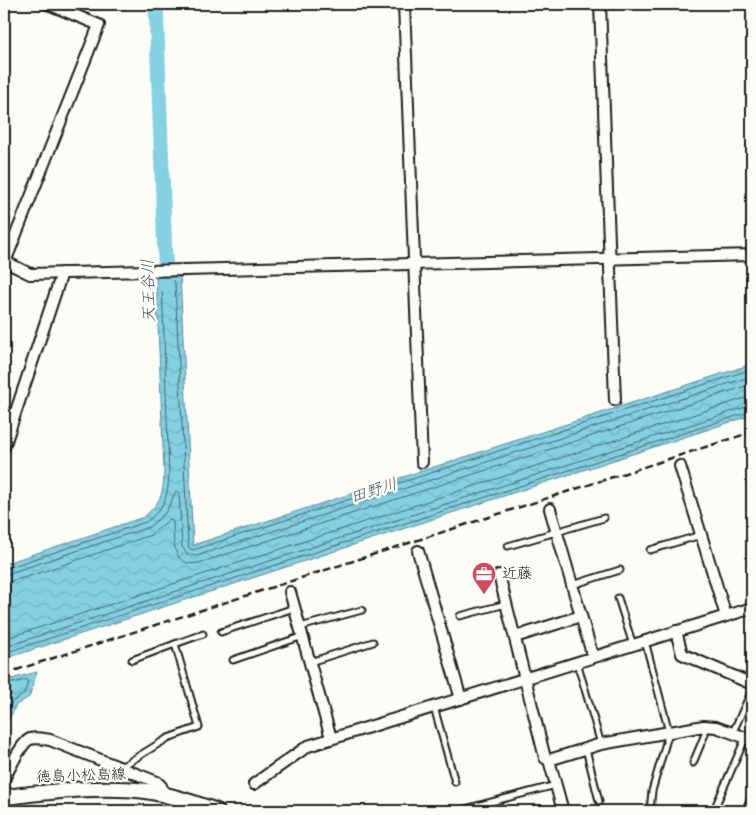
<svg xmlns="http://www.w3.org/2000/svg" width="756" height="815" viewBox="0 0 756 815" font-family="Kalam,'Klee One',sans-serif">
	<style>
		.water { fill: url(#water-waves); stroke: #5a8993 }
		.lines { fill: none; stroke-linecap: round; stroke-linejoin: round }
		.shore { stroke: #46646c; stroke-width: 1 }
		.river { stroke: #84d1e3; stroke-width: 15 }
		.lane-casing { stroke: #1c1c1c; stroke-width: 9 }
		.street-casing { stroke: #1c1c1c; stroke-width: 14 }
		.secondary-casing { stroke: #1c1c1c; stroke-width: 18 }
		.lane { stroke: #fdfcf7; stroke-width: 5 }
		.street { stroke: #fdfcf7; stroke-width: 10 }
		.secondary { stroke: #fdfcf7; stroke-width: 14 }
		.rail { stroke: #1c1c1c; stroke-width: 2.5; stroke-dasharray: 8 4; stroke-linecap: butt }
		.labels { text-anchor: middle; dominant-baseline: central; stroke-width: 5; stroke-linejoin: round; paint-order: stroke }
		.poi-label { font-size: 15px; fill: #1c1c1c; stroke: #fdfcf7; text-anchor: start }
		.street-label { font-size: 15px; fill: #1c1c1c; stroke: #fdfcf7 }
		.water-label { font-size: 16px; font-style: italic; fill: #405b62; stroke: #fdfcf7 }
	</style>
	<defs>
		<pattern id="water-waves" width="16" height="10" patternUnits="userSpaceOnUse" patternTransform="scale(1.25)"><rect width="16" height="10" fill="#84d1e3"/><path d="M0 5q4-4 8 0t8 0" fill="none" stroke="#71b3c2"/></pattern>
	</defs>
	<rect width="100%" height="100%" fill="#fdfcf7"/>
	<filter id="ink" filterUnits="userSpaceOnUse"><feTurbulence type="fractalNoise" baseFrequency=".02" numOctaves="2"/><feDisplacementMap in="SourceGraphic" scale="10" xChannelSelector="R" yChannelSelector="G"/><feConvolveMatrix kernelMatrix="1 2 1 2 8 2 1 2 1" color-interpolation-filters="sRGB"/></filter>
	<g filter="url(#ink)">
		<g class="water">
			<path d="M156,275H180L193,545L752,364V415L4,659V564L144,517C161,501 163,496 164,473Z"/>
			<polygon points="37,672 29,697 16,705 4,729 4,681"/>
		</g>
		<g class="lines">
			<g class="shore">
				<path d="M4,569L146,522C165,508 168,496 169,473L162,283L164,280H173L175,283L188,544L189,548L193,550L752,369"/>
				<polyline points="4,575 149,527 166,512 176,491 179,493 182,547 187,554 196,556 752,376"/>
				<path d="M4,583L30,576L151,535L170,519L173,522C174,540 171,568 199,563L752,384"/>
				<polyline points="4,639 745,398 752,397"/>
				<polyline points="4,647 752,405"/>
				<polyline points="4,653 752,411"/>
				<polyline points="4,685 25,680 28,682 24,694 12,702 4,718"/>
			</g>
			<polyline class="river" points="156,4 166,285"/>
			<defs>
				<g id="lane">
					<polyline points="508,546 604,518"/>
					<polyline points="650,550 701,535"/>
					<polyline points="572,585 620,570"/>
					<polyline points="618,598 633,645"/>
					<polyline points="460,616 506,604"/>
					<polyline points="300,627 362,610"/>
					<polyline points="221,632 294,608"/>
					<polyline points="645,641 669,732 652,791 650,811"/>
					<polyline points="132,660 175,644"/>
					<polyline points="233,660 303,636"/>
					<polyline points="310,662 373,642"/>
					<polyline points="577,662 601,744"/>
					<polyline points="434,707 455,782"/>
					<polyline points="733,732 752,690"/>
					<polyline points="586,749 599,801"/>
					<polyline points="693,763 705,734 704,726"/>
					<polyline points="121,767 168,738 199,727 175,644 203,634"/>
					<polyline points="716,805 746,737"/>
					<polyline points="461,810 556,785"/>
					<polyline points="745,811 752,795"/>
				</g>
				<g id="street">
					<polyline points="404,4 422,462"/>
					<polyline points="600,4 615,400"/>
					<polyline points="4,261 30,274 752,255"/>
					<polyline points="5,262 99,25 48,4"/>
					<polyline points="4,447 62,273"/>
					<polyline points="680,466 726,616"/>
					<polyline points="550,509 593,657"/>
					<polyline points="418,551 461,699"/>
					<polyline points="499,575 545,758 549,760 563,811"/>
					<polyline points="290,592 331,738"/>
					<polyline points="676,631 682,654 752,684"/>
					<polyline points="515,637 581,616"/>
					<polyline points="549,760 601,744 704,726 716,727 752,740"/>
					<path d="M4,779C9,770 21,743 30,739C36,737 44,739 50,740L157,782L161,786L164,794"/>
					<polyline points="254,784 308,746 752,608"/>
				</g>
				<path id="secondary" d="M4,797C51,792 99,785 146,791C171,795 194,803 217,811"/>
			</defs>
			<use href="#lane" class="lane-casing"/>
			<use href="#street" class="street-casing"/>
			<use href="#secondary" class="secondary-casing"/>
			<use href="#lane" class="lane"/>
			<use href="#street" class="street"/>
			<use href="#secondary" class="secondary"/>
			<polyline class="rail" points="4,674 752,432"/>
		</g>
	</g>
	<defs>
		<symbol id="office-pin" viewBox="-11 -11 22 30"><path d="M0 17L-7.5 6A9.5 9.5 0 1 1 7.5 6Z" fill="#d1495b" stroke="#fdfcf7"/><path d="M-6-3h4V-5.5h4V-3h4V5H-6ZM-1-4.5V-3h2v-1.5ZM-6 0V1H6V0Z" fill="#fff"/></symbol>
	</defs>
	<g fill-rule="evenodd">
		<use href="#office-pin" x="470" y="560" width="28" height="38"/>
	</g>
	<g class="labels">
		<g class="poi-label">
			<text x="502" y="574">近藤</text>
		</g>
		<g class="street-label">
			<text transform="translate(81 776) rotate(-2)">徳島小松島線</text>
		</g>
		<g class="water-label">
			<text transform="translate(149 291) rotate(-92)">天王谷川</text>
			<text transform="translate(374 491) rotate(-18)">田野川</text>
		</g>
	</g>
	<rect width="756" height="815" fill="none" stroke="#fdfcf7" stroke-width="20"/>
	<rect x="10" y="10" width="736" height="795" fill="none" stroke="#1c1c1c" stroke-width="2" filter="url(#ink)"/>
</svg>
